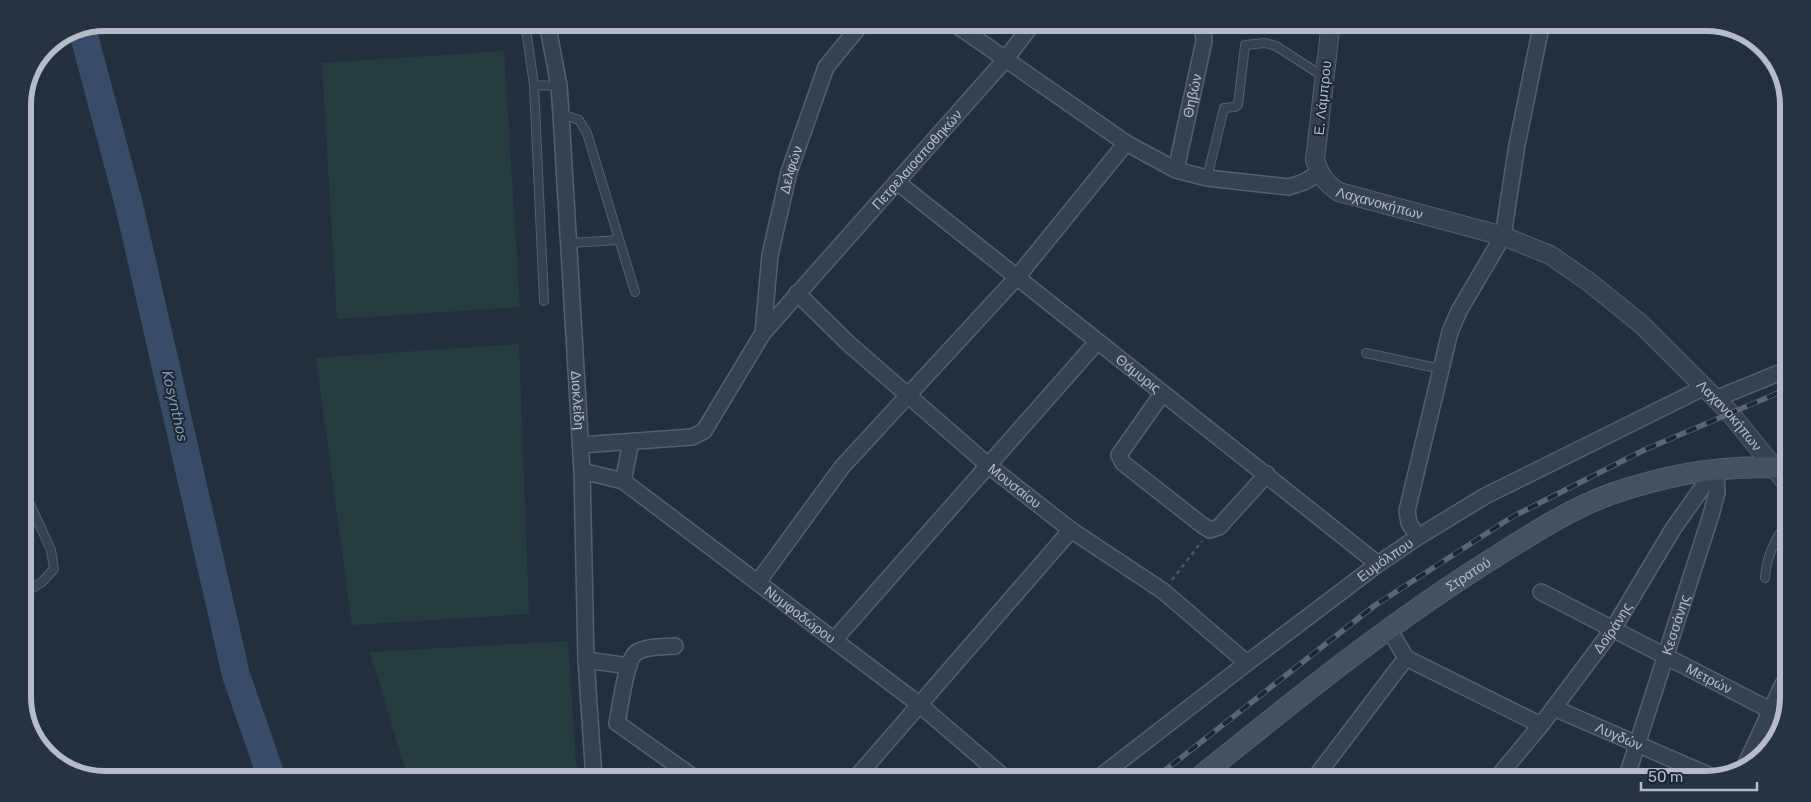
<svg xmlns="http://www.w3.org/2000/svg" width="1811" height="802" viewBox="0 0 1811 802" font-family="Rubik,sans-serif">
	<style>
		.garden { fill: #263c3f }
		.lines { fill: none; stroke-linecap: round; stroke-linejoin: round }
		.river { stroke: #394c67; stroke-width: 28 }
		.service-casing { stroke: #565f6c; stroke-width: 10 }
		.minor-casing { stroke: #565f6c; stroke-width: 18 }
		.tertiary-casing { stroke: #565f6c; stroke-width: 20 }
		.secondary-casing { stroke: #565f6c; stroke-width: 22 }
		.path { stroke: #44595c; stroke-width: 2.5; stroke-dasharray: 4 4; stroke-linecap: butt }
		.service { stroke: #38414e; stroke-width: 8 }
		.minor { stroke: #38414e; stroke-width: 15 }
		.tertiary { stroke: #38414e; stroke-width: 18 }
		.secondary { stroke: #465061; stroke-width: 20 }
		.rail-casing { stroke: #5a6575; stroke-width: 5.5 }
		.rail { stroke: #1d2633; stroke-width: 4; stroke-dasharray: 11; stroke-linecap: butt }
		.labels { text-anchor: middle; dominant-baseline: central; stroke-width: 4; stroke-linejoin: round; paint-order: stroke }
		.street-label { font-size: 14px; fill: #b4bcc9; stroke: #1d2633 }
		.water-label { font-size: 15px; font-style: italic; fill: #7c92b1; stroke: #1d2633 }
		.rim { fill: none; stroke: #b4bcc9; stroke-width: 6 }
	</style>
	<rect width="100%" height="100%" fill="#242f3e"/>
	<g class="garden">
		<polygon points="504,51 520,307 337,319 322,63"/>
		<polygon points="519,344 529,614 352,625 316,358"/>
		<polygon points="568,641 577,779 408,779 370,652"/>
	</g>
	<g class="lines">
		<polyline class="river" points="83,32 129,205 236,675 272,779"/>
		<defs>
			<g id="service">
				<polyline points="525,22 534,85 544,301"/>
				<polyline points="534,85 559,86"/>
				<polyline points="561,114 579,120 587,133 635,292"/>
				<polyline points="1207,178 1224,108 1235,107 1238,105 1245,45 1265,43 1276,46 1324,77"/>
				<polyline points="569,243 619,240"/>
				<polyline points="1366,353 1441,369"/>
				<path d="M1765,578C1766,559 1773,543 1784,527"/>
				<polyline points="23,594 42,582 54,569 51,550 28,500"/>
			</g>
			<g id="minor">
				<path id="s1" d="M547,22L559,86L561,114L582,471L586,660L594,779"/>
				<polyline points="952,22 1126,143 1176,170 1207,178 1289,187 1304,182 1319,173"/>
				<path id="s2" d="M1176,170L1204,41L1203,29L1199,22"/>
				<path id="s3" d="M897,182L1378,564"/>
				<path id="s4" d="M797,293L849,344L988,465L1071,530L1163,591L1247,663"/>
				<path id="s5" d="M763,333L770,255L789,172L826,67L863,22"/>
				<polyline points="1162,394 1119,455 1123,463 1202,525 1210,530 1219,527 1267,474"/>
				<polyline points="1715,399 1786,370"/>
				<path id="s6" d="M581,445L692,437L704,431L763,333L1004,61L1034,22"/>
				<path id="s7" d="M582,471L623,481L920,705L1006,779"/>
				<polyline points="623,481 631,442"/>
				<polyline points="1418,537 1409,523 1407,511 1450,332 1459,311 1503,236 1517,145 1542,22"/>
				<polyline points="758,582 842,467 1018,276 1126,143"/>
				<path id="s8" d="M1541,592L1770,710"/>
				<polyline points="1389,629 1406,658 1541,725"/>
				<polyline points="835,639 1097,342"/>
				<path d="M675,646C663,647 647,646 637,652C626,658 620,709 617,723L696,779"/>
				<polyline points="586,660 629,666"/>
				<path id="s9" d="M1554,708L1713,777"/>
				<polyline points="1744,768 1783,684"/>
				<polyline points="855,779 1071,530"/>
				<path id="s10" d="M1097,779L1247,663L1378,564L1418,537L1485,496L1703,388"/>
				<polyline points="1314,779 1406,658"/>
				<path id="s11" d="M1496,779L1541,725L1613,629L1673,529L1716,468"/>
				<path id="s12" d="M1626,779L1711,515L1717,492L1716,468"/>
			</g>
			<g id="tertiary">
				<path id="s13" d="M1331,22L1315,160C1320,175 1325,183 1339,192L1503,236L1550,255L1589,282L1641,324L1730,413L1785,481"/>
			</g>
			<g id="secondary">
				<path id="s14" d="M1197,779C1295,700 1393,620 1500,554C1536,531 1574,507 1614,493C1669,474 1726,464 1785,468"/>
			</g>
		</defs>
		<use href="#service" class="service-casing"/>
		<use href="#minor" class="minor-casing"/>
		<use href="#tertiary" class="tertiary-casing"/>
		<use href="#secondary" class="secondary-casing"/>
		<polyline class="path" points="1172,580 1202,541"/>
		<use href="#service" class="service"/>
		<use href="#minor" class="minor"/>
		<use href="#tertiary" class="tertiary"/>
		<use href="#secondary" class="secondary"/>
		<defs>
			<polyline id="rail" points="1154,779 1374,606 1512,517 1644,450 1785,390"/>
		</defs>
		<use href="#rail" class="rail-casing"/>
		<use href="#rail" class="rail"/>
	</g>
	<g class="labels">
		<g class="street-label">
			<text stroke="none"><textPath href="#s2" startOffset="76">Θηβών</textPath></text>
			<text transform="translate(1323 98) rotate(-84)">Ε. Λάμπρου</text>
			<text stroke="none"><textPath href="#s6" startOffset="471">Πετρελαιοαποθηκών</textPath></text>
			<text stroke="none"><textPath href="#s5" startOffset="166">Δελφών</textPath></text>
			<text stroke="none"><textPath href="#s13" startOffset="222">Λαχανοκήπων</textPath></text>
			<text stroke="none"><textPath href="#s3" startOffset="308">Θάμυρις</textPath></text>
			<text stroke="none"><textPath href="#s1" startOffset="380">Διοκλείδη</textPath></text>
			<text stroke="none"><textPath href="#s13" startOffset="642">Λαχανοκήπων</textPath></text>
			<text stroke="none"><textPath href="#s4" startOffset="291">Μουσαίου</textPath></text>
			<text stroke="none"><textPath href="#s10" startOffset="362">Ευμόλπου</textPath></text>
			<text stroke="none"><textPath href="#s14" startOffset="340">Στρατού</textPath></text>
			<text stroke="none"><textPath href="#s7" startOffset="264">Νυμφοδώρου</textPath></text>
			<text stroke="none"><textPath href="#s12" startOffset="162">Κεσσάνης</textPath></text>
			<text stroke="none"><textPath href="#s11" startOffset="191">Δοϊράνης</textPath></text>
			<text stroke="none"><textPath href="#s8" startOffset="189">Μετρών</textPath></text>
			<text stroke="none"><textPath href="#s9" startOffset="71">Λυγδών</textPath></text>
		</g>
		<g class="water-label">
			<text transform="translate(175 406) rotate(77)">Kosynthos</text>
		</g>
	</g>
	<path d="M0 0H1811V802H0ZM105 31H1706A74 74 0 0 1 1780 105V697A74 74 0 0 1 1706 771H105A74 74 0 0 1 31 697V105A74 74 0 0 1 105 31Z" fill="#29323f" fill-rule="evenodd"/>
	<path class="rim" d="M105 31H1706A74 74 0 0 1 1780 105V697A74 74 0 0 1 1706 771H105A74 74 0 0 1 31 697V105A74 74 0 0 1 105 31Z"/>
	<path d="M1641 782v8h116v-8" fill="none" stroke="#b4bcc9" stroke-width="2.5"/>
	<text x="1648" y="782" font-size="15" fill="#b4bcc9" stroke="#1d2633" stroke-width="4" paint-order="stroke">50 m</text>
</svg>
